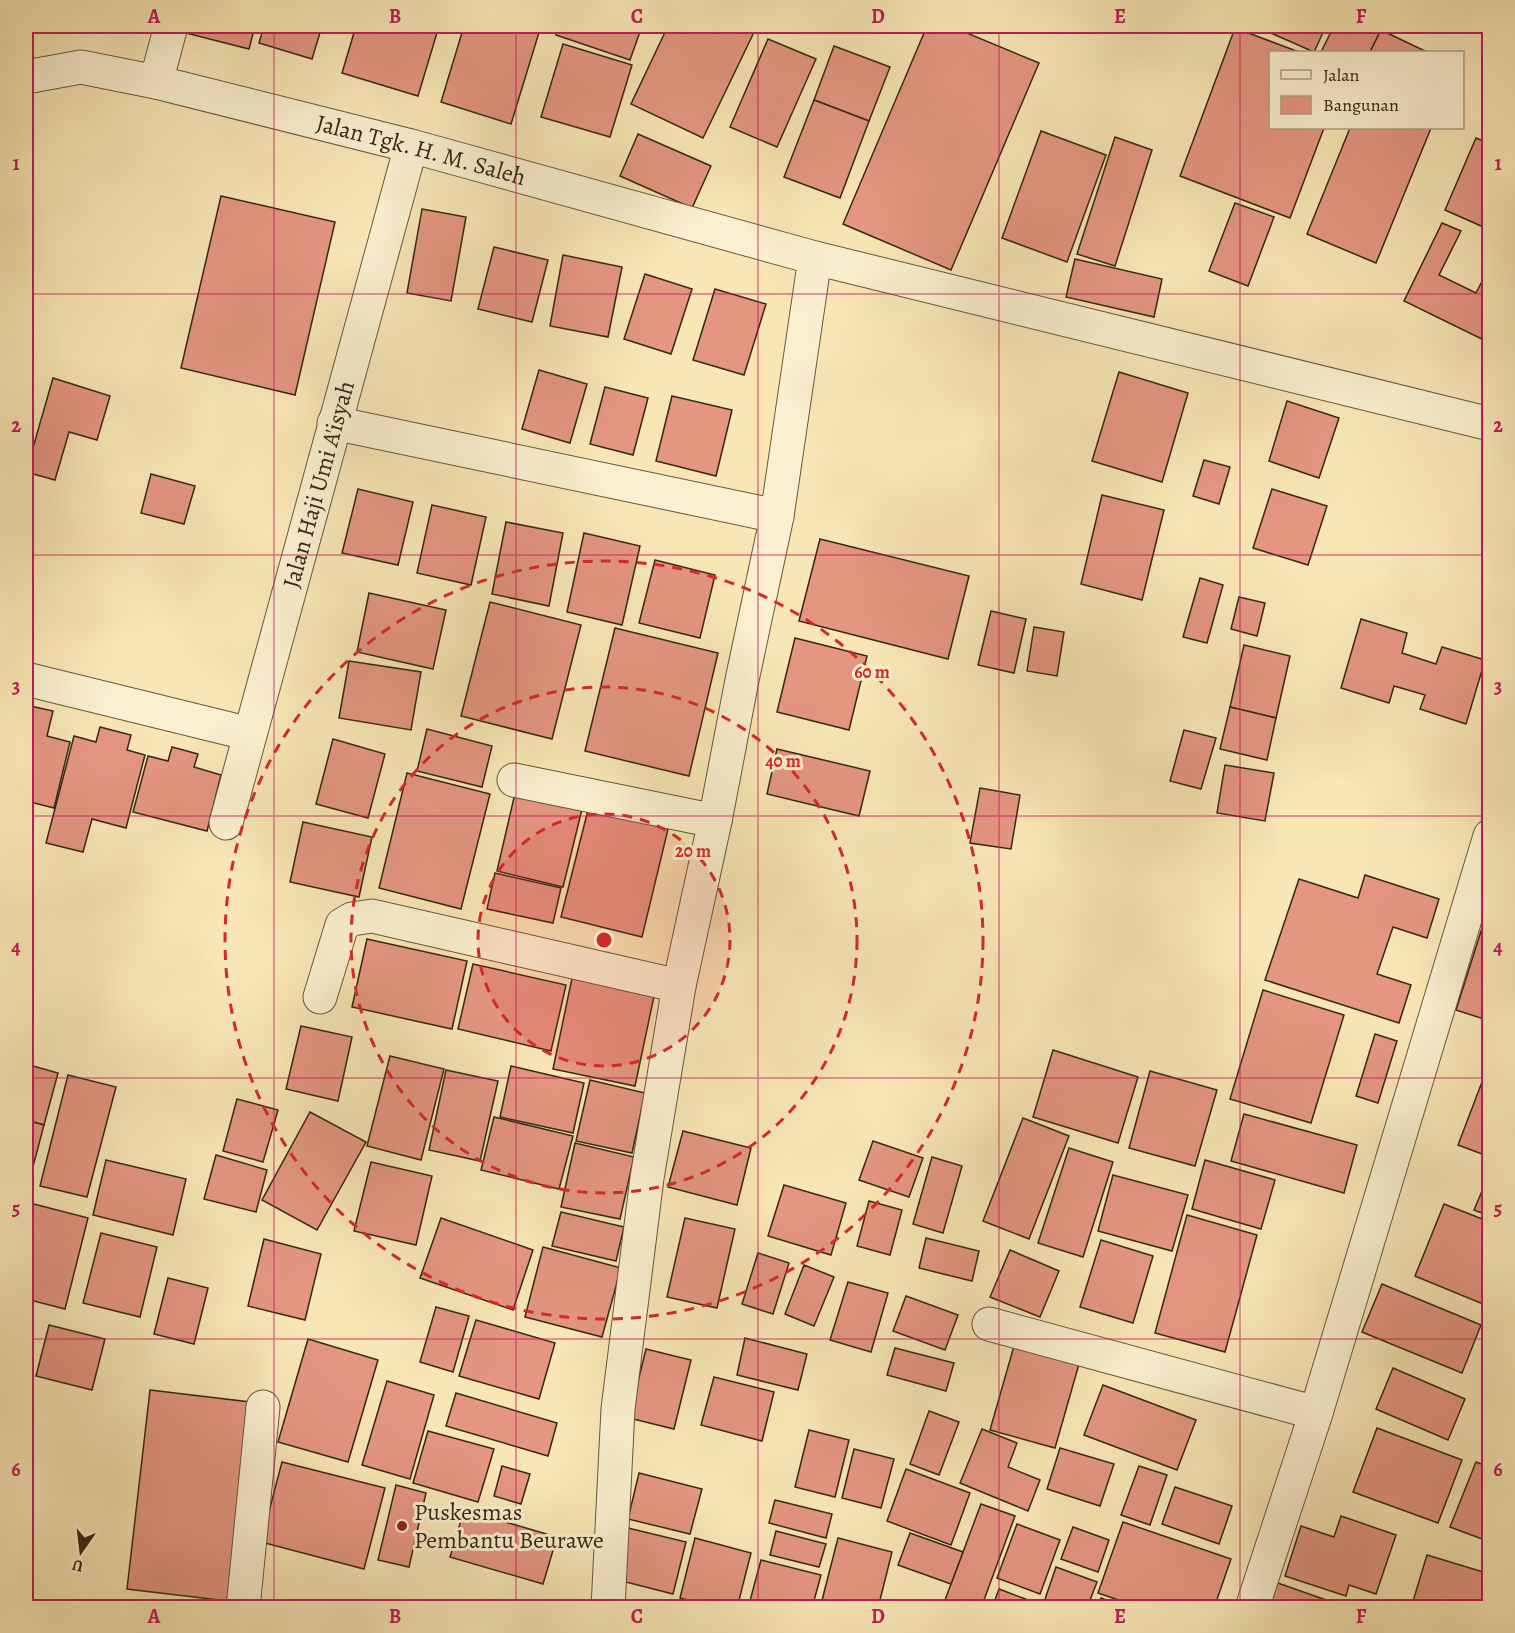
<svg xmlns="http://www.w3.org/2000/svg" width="1515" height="1633" viewBox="0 0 1515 1633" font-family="Alegreya,serif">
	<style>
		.building { fill: #e49681; stroke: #352714; stroke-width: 1.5 }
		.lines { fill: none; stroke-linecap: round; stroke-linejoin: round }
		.minor-casing { stroke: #66573c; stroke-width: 35 }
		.minor { stroke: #faefcf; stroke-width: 33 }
		.grid { fill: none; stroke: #c2185b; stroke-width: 1.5; stroke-opacity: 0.55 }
		.ring { fill: none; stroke: #d62828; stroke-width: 3; stroke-dasharray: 10 8 }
		.poi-dot { fill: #8f2418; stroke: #faefcf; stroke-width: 2 }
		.labels { text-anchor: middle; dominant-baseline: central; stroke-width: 6; stroke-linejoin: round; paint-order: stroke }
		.street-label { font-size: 24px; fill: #352714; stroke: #faefcf }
		.poi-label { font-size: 24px; fill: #352714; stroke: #faefcf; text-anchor: start }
		.centre { fill: #d62828; stroke: #faefcf; stroke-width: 3 }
		.ring-label { font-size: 18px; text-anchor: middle; font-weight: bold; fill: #d62828; stroke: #faefcf; stroke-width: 6; stroke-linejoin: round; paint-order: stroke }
		.neatline { fill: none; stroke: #c2185b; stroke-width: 2 }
		.grid-label { font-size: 20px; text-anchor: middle; font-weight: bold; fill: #c2185b }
	</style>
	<rect width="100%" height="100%" fill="#f8e6b5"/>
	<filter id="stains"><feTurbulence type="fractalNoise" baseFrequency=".00333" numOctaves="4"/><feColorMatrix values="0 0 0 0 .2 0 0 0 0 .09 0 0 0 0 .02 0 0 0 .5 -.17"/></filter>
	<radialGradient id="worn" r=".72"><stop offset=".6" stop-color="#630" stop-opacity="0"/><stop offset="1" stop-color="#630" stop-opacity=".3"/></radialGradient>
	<g class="building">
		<polygon points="184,26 255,26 249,49 182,32"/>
		<polygon points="264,26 322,26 312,59 259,43"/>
		<polygon points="356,26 439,26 418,96 342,73"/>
		<polygon points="464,26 541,26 511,124 441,102"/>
		<polygon points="559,26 642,26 630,60 556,35"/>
		<polygon points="668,26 757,26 703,138 631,104"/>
		<polygon points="927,26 950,26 1039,63 951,270 843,224"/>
		<polygon points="1255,26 1326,26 1314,52"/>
		<polygon points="1334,26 1383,26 1370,52 1321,52"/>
		<polygon points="1235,28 1299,52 1270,52 1270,128 1324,128 1290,218 1180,176"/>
		<polygon points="1381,30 1427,52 1370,52"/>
		<polygon points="768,39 816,59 777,147 730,127"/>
		<polygon points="563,44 632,65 610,137 541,117"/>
		<polygon points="834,46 890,67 869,121 814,100"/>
		<polygon points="814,100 869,121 840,198 784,177"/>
		<polygon points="1350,128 1431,128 1376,263 1307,234"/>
		<polygon points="1041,131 1106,155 1067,262 1002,238"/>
		<polygon points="638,134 711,166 692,208 620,176"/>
		<polygon points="1115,137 1152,150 1115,266 1077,254"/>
		<polygon points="1476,138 1490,144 1488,229 1445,210"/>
		<polygon points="221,196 335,222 295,395 181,368"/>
		<polygon points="1235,203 1274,217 1248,286 1209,271"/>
		<polygon points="422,209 466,217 451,301 407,293"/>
		<polygon points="1442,223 1461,231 1439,275 1476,293 1490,266 1490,343 1404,301"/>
		<polygon points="494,247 548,260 532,322 478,309"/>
		<polygon points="563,255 622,267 608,337 550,326"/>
		<polygon points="1075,259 1162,279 1154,317 1066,297"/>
		<polygon points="645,274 692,289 671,354 624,339"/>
		<polygon points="715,289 766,304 744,375 693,360"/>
		<polygon points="539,370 587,384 570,443 522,429"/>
		<polygon points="1119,372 1188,393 1162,482 1092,461"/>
		<polygon points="53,378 110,396 97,440 69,432 55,480 26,472"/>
		<polygon points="605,387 648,398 633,455 590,444"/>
		<polygon points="672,396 732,410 716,476 656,461"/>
		<polygon points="1287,401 1339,418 1319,478 1269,461"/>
		<polygon points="1204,460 1230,467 1219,504 1193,496"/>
		<polygon points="151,474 195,486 184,524 141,513"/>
		<polygon points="358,489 413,502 398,565 342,553"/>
		<polygon points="1272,489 1327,506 1308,565 1253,548"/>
		<polygon points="1102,495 1164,510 1142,600 1081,584"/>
		<polygon points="432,505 486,517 471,585 417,573"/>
		<polygon points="506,522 563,533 549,606 492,594"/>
		<polygon points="584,533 640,546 622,625 567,612"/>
		<polygon points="820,539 969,576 948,659 799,621"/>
		<polygon points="655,560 715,575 700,638 639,623"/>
		<polygon points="1200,578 1223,585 1207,643 1183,637"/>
		<polygon points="369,593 446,610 433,669 357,652"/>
		<polygon points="1239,597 1265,603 1257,636 1231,629"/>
		<polygon points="490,602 581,625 552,739 461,716"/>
		<polygon points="991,611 1026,619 1014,673 978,665"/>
		<polygon points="1361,619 1407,633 1402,653 1436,664 1442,647 1485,660 1466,724 1420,709 1425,695 1394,686 1389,703 1341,688"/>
		<polygon points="1034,627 1064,632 1057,676 1027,671"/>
		<polygon points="615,628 718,653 689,776 585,751"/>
		<polygon points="795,638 867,656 849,730 777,712"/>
		<polygon points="1244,645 1290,656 1276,718 1230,707"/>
		<polygon points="349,661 421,672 411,730 339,718"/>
		<polygon points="26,705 53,711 47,736 70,742 54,808 26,801"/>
		<polygon points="1230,707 1276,718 1267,760 1220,749"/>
		<polygon points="100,727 131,735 127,750 145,755 126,828 92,819 83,852 46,843 74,736 96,742"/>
		<polygon points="427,729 492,746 482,787 417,771"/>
		<polygon points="1184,730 1216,738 1201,789 1170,781"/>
		<polygon points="333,739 385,754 368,818 316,804"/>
		<polygon points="172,747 198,754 194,767 221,775 207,831 133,812 148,756 168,761"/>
		<polygon points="777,749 870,771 859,816 767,794"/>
		<polygon points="1225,765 1274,773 1265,821 1217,813"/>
		<polygon points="407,773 490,794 461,909 379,888"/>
		<polygon points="980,788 1020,795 1011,849 970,843"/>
		<polygon points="516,789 583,805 563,887 497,871"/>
		<polygon points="589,806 669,825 642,937 561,917"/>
		<polygon points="303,822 372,837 359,897 290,882"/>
		<polygon points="495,873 561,888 553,923 487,909"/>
		<polygon points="1365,875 1439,899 1427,938 1393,927 1377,974 1411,985 1399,1023 1265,980 1299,879 1358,898"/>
		<polygon points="1483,925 1490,927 1490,1021 1456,1010"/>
		<polygon points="367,939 467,961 452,1029 352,1007"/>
		<polygon points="473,964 566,985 551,1051 458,1029"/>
		<polygon points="575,964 657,982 635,1086 553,1069"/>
		<polygon points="1263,990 1344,1015 1311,1123 1230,1099"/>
		<polygon points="301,1026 352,1037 338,1101 286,1089"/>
		<polygon points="1375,1034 1397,1041 1378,1103 1356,1096"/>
		<polygon points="1053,1050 1138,1077 1118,1143 1033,1117"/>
		<polygon points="390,1056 444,1069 421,1160 367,1146"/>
		<polygon points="1490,1061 1490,1157 1458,1145"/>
		<polygon points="26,1064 58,1073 44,1125 26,1120"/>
		<polygon points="511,1066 584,1083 573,1133 500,1117"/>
		<polygon points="446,1070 498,1081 480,1161 429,1150"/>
		<polygon points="1150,1071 1217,1090 1195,1166 1129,1148"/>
		<polygon points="68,1075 116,1087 87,1197 40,1186"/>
		<polygon points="590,1080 645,1093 632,1153 576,1141"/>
		<polygon points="237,1099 278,1110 263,1162 223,1151"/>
		<polygon points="310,1112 366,1142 317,1230 262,1200"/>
		<polygon points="1244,1114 1357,1145 1344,1193 1231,1161"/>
		<polygon points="494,1117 573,1136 559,1189 481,1170"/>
		<polygon points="1023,1118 1069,1136 1029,1239 983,1221"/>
		<polygon points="26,1120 44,1125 26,1193"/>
		<polygon points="683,1131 751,1148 737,1205 668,1187"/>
		<polygon points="873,1141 923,1158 909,1197 859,1180"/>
		<polygon points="575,1143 634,1157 620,1219 561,1207"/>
		<polygon points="1069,1148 1113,1162 1083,1257 1038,1243"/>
		<polygon points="216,1155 267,1170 256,1212 204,1199"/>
		<polygon points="932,1157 962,1166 943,1233 913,1224"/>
		<polygon points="106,1160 186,1179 173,1235 93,1215"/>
		<polygon points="1205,1160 1275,1180 1261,1229 1192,1209"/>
		<polygon points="371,1162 432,1176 416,1245 354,1231"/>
		<polygon points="1490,1172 1490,1216 1474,1210"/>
		<polygon points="1113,1175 1188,1195 1172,1251 1098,1231"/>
		<polygon points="784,1185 846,1203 831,1255 768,1236"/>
		<polygon points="869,1201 902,1210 890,1255 857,1246"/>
		<polygon points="30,1203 88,1218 65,1309 26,1299 26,1222"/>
		<polygon points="1444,1204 1490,1222 1490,1307 1415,1276"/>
		<polygon points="561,1212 624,1227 616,1261 552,1246"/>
		<polygon points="1187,1215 1257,1235 1225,1352 1155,1333"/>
		<polygon points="441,1218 533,1250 513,1310 420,1278"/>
		<polygon points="685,1218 735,1229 717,1308 667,1297"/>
		<polygon points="101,1233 157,1247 140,1317 83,1303"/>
		<polygon points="926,1238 979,1251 972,1281 919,1268"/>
		<polygon points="264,1239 321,1254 305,1320 248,1306"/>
		<polygon points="1101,1240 1153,1256 1133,1323 1080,1307"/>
		<polygon points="543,1247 621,1268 602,1337 525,1317"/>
		<polygon points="1010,1250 1059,1271 1040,1317 990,1297"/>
		<polygon points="758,1253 789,1263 773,1314 742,1304"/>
		<polygon points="804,1265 834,1277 814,1326 785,1314"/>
		<polygon points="168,1278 208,1288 194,1344 154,1334"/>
		<polygon points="848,1282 888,1293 871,1352 830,1340"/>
		<polygon points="1382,1284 1481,1325 1462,1373 1362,1332"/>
		<polygon points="906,1296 958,1315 945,1350 893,1331"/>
		<polygon points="436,1307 469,1316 453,1372 420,1362"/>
		<polygon points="476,1320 555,1343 539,1399 459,1376"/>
		<polygon points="49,1325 105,1339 92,1390 36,1376"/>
		<polygon points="745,1338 807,1354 798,1390 737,1375"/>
		<polygon points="308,1339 378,1360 348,1462 278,1442"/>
		<polygon points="1014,1346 1079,1364 1055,1448 990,1430"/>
		<polygon points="895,1348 954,1363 946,1391 887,1375"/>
		<polygon points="646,1349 691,1360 674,1429 629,1418"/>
		<polygon points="1393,1368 1465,1399 1448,1440 1376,1409"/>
		<polygon points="714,1377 774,1392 762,1441 701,1425"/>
		<polygon points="387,1381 434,1395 410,1479 362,1465"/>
		<polygon points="1103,1385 1196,1420 1177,1470 1084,1435"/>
		<polygon points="150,1390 250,1402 227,1601 127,1589"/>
		<polygon points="456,1393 557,1423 548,1456 446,1426"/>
		<polygon points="929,1411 959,1422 939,1475 910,1464"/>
		<polygon points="1377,1428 1462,1460 1438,1523 1353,1492"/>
		<polygon points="982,1429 1017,1443 1008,1467 1040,1480 1028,1511 960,1483"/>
		<polygon points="809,1430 849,1440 835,1497 795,1487"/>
		<polygon points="428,1431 494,1449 478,1502 413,1483"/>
		<polygon points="1060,1448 1114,1464 1100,1506 1047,1489"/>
		<polygon points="854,1449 894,1459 881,1508 842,1498"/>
		<polygon points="282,1462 385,1488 364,1569 261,1542"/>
		<polygon points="1476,1462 1490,1467 1490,1542 1450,1527"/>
		<polygon points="502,1466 530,1474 521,1504 494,1496"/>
		<polygon points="1139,1466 1167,1475 1150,1525 1121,1515"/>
		<polygon points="906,1469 970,1493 951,1545 887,1521"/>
		<polygon points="639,1473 702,1489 690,1534 628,1519"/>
		<polygon points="396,1485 426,1493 409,1567 378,1560"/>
		<polygon points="1175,1487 1232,1506 1219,1544 1162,1524"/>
		<polygon points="775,1500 832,1514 826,1538 769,1523"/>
		<polygon points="981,1504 1015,1516 981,1608 942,1608"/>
		<polygon points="464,1510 557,1537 543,1584 450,1557"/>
		<polygon points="1341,1516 1396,1535 1376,1594 1349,1585 1346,1596 1285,1576 1301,1526 1334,1537"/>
		<polygon points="1123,1522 1231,1559 1214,1608 1142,1608 1098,1593"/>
		<polygon points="1017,1524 1060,1540 1040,1594 997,1578"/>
		<polygon points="1073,1527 1109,1540 1098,1572 1061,1559"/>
		<polygon points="628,1528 686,1542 673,1594 614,1579"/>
		<polygon points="776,1531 826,1544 819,1567 770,1555"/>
		<polygon points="910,1533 963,1552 951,1584 898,1565"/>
		<polygon points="695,1538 751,1553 737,1608 717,1608 680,1598"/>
		<polygon points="838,1538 892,1552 878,1608 820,1608"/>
		<polygon points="1427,1555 1490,1574 1490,1608 1411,1608"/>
		<polygon points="761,1560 821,1575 812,1608 748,1608"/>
		<polygon points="1056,1567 1097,1582 1087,1608 1042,1608"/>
		<polygon points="1272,1581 1349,1608 1263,1608"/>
		<polygon points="999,1589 1036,1603 1034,1608 992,1608"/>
		<polygon points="1101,1598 1128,1608 1098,1608"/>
	</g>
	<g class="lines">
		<defs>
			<g id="minor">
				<path id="s1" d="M26,77L81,67L156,82L411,146L815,258L1490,424"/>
				<polyline points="156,82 171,26"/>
				<polyline points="334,423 777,516"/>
				<polyline points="26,679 250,734"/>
				<polyline points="514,780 715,821"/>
				<path id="s2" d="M226,823L411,146"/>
				<polyline points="320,997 342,925 352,919 372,916 679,986"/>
				<polyline points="989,1324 1316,1413"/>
				<polyline points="243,1608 263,1407"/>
				<polyline points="608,1608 618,1409 647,1178 679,986 715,821 742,680 777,516 815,258"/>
				<polyline points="1252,1608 1316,1413 1490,836"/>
			</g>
		</defs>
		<use href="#minor" class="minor-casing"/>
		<use href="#minor" class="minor"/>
	</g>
	<path class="grid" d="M274,26V1608M516,26V1608M758,26V1608M999,26V1608M1240,26V1608M26,294H1490M26,555H1490M26,816H1490M26,1078H1490M26,1339H1490"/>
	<circle cx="604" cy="940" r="126" fill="#d62828" fill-opacity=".12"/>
	<g class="ring">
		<circle cx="604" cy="940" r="126"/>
		<circle cx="604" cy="940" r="253"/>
		<circle cx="604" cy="940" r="379"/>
	</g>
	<circle class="poi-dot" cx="402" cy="1526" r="6"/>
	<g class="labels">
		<g class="street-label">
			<text stroke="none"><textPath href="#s1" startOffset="406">Jalan Tgk. H. M. Saleh</textPath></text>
			<text stroke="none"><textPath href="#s2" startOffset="351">Jalan Haji Umi A'isyah</textPath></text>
		</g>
		<g class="poi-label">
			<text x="414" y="1512">Puskesmas<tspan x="414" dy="28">Pembantu Beurawe</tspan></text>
		</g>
	</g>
	<circle cx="604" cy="940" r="9" class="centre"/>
	<g class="ring-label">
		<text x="872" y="678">60 m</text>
		<text x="783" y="767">40 m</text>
		<text x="693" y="857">20 m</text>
	</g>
	<rect width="1515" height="1633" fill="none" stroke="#f8e6b5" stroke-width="66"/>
	<rect x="1269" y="51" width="195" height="78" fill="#faefcf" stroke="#ab9f84" stroke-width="1.5"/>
	<rect x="1281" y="70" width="30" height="9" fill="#faefcf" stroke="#ab9f84" stroke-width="1.5"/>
	<text x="1323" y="81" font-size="18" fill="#352714">Jalan</text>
	<rect x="1281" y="96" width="30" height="18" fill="#e49681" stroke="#ab9f84" stroke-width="1.5"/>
	<text x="1323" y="111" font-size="18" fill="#352714">Bangunan</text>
	<g transform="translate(81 1552) rotate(194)" stroke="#faefcf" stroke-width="4.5" paint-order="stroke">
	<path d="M0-4.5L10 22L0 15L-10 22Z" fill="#352714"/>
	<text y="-9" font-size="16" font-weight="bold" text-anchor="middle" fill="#352714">U</text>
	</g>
	<rect x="33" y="33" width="1449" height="1567" class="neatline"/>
	<g class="grid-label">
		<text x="154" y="23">A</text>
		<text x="395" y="23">B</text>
		<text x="637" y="23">C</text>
		<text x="878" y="23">D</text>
		<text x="1120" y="23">E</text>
		<text x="1361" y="23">F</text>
		<text x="16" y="170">1</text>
		<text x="1498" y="170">1</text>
		<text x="16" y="432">2</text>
		<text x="1498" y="432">2</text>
		<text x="16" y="693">3</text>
		<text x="1498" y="693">3</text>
		<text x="16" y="954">4</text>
		<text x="1498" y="954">4</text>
		<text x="16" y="1215">5</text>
		<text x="1498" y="1215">5</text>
		<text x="16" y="1476">6</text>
		<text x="1498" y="1476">6</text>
		<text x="154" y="1623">A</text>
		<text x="395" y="1623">B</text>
		<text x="637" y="1623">C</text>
		<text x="878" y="1623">D</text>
		<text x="1120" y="1623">E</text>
		<text x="1361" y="1623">F</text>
	</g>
	<rect width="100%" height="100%" filter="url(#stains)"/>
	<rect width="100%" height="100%" fill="url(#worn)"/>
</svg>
